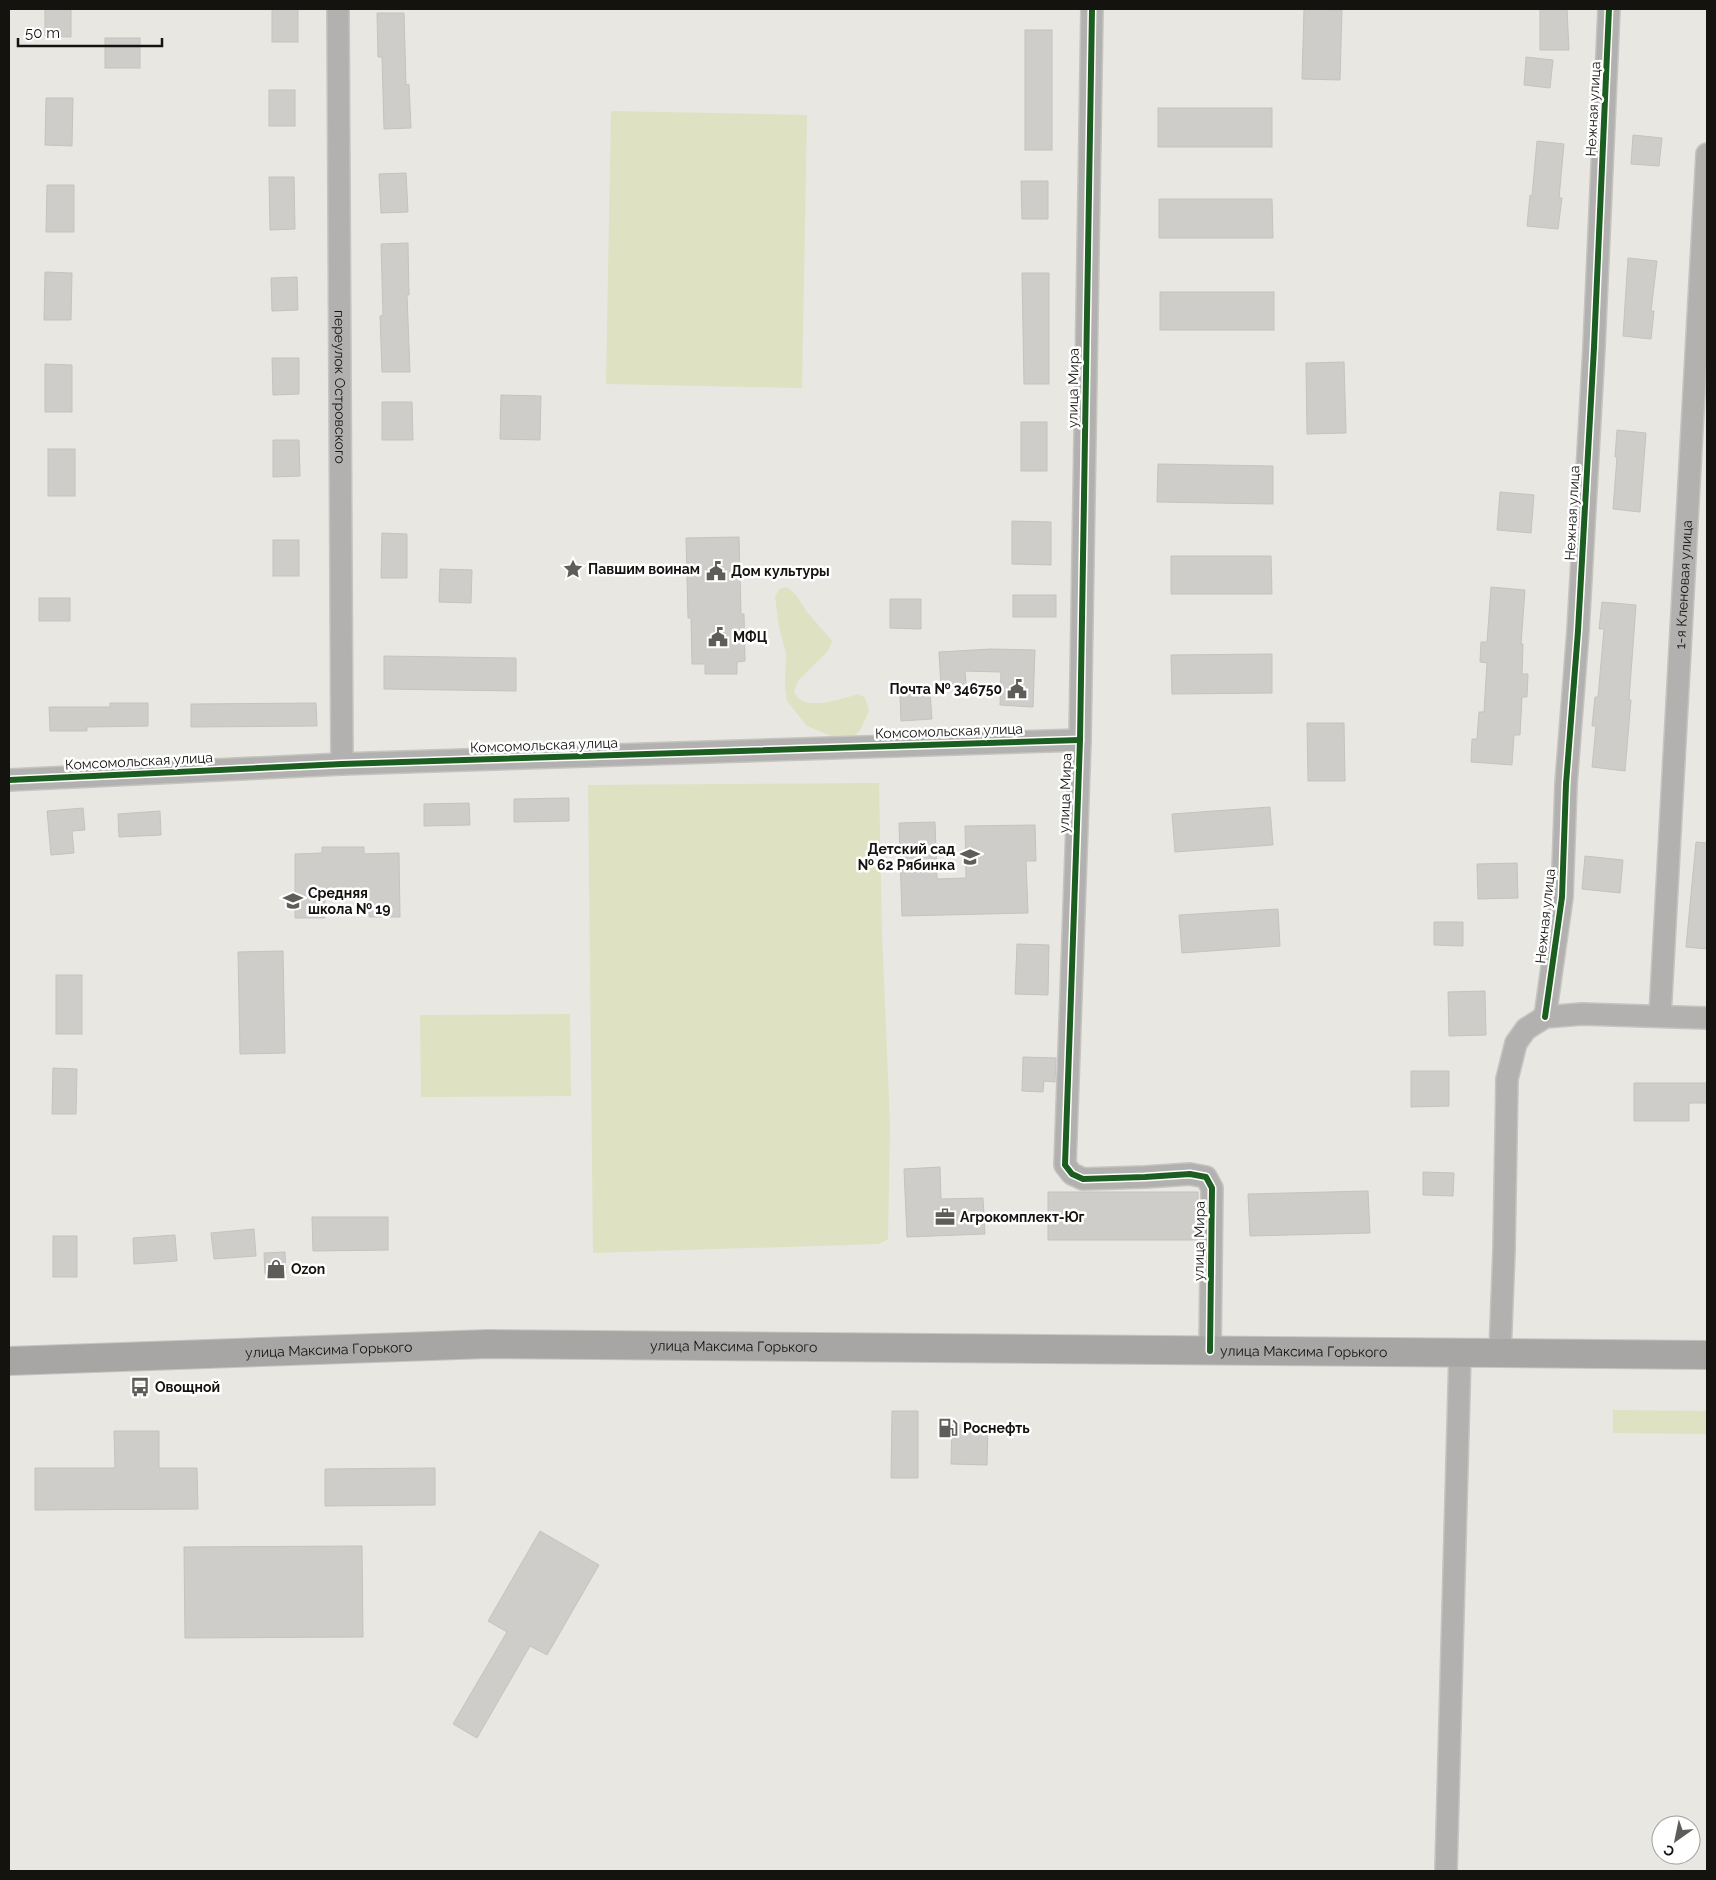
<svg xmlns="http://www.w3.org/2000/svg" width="1716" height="1880" viewBox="0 0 1716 1880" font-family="Raleway,sans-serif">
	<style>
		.green { fill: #dfe1c3 }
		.building { fill: #cecdca; stroke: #c5c3bf }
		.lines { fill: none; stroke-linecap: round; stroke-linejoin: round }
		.minor-casing { stroke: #c5c4c1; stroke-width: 24 }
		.secondary-casing { stroke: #c5c4c1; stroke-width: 30 }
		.minor { stroke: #b2b1af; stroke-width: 21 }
		.secondary { stroke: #a7a6a5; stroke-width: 28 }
		.cycleway-casing { stroke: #fff; stroke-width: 9 }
		.cycleway { stroke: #1b5e20; stroke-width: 6 }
		.labels { text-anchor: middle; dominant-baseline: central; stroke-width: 5; stroke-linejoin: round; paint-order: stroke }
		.street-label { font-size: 14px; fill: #141310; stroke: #fff }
		.poi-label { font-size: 14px; font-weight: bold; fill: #141310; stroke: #fff; text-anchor: start }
	</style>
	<rect width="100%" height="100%" fill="#e8e7e2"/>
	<g class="green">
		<polygon points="611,111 807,115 802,388 606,384"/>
		<path d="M787,587L796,595L807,612L832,641L828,651L798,681L794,692C804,713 841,699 858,694L864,697L867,703L869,711L859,732L849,738H836L807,726L787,701L785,687L786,653L779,627L775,596L780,589Z"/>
		<polygon points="879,783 882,933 890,1125 888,1239 879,1244 593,1253 588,785"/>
		<polygon points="570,1014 571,1096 421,1097 420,1015"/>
		<polygon points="1613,1410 1707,1411 1707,1434 1613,1433"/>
	</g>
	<g class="building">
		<polygon points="45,9 71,9 71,37 45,36"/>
		<rect x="272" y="9" width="26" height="33"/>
		<polygon points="1304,9 1342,10 1340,80 1302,79"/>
		<polygon points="1540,9 1567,9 1569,50 1540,50"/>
		<polygon points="377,13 404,13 406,85 409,84 411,128 384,129 382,57 378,57"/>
		<rect x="1025" y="30" width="27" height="120"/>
		<rect x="105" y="38" width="35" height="30"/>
		<polygon points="1526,57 1553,60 1550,88 1524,85"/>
		<rect x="269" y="90" width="26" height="36"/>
		<polygon points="46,98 73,98 72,146 45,145"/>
		<rect x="1158" y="108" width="114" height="39"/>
		<polygon points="1633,135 1662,138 1659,166 1631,164"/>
		<polygon points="1537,141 1564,144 1559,198 1562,198 1558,229 1527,226 1530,195 1532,196"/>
		<polygon points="406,173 408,212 381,213 379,174"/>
		<polygon points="269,177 294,177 295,229 270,230"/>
		<polygon points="1021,181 1048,181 1048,219 1022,219"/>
		<polygon points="47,185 74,185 74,232 46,232"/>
		<polygon points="1159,199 1272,199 1273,238 1159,238"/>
		<polygon points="408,243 409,295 407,295 410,372 382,372 380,316 383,315 381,244"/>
		<polygon points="1628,258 1657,261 1651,311 1654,311 1651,339 1623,336"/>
		<polygon points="45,272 72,273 71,320 44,320"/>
		<polygon points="1022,273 1049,273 1049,384 1024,384"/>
		<polygon points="297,277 298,310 272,311 271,278"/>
		<rect x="1160" y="292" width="114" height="38"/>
		<polygon points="272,358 299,358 299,394 273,395"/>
		<polygon points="1344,362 1346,433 1307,434 1306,363"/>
		<polygon points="45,364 72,365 72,412 45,412"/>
		<polygon points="501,395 541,396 540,440 500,439"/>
		<polygon points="382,402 412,402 413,440 382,440"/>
		<rect x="1021" y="422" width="26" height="49"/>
		<polygon points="1617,430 1646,433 1640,512 1613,509 1617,457 1615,457"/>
		<polygon points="273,440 299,440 300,476 273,477"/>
		<rect x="48" y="449" width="27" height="47"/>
		<polygon points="1158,464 1273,466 1273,504 1157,502"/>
		<polygon points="1500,492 1534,495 1531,533 1497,530"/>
		<polygon points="1012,521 1051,522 1051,565 1012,564"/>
		<polygon points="382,533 407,534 407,578 381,578"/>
		<polygon points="739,537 741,614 744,614 745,661 737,662 737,674 705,674 705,664 692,664 691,618 688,618 686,538"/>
		<rect x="273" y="540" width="26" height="36"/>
		<polygon points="1171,556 1271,556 1272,594 1171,594"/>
		<polygon points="440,569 472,570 471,603 439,602"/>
		<polygon points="1491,587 1525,590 1521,644 1523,644 1522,674 1528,674 1527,697 1522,697 1520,735 1514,735 1512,765 1471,762 1472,739 1477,739 1479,712 1484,712 1487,663 1480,662 1481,642 1487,642"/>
		<rect x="1013" y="595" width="43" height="22"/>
		<rect x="39" y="598" width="31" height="23"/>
		<polygon points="890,599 921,599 921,629 890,628"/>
		<polygon points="1602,602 1636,605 1629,700 1631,700 1625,771 1592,767 1596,726 1592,726 1595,697 1598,697 1604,629 1599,629"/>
		<polygon points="991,649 1035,650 1033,707 1000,705 1001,672 965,671 966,684 941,686 939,652"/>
		<polygon points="1272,654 1272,693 1172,694 1171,655"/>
		<polygon points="384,656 516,658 516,691 384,689"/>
		<polygon points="930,693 932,719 901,721 900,695"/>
		<polygon points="110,703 148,703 148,726 87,727 87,731 50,731 49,707 110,707"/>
		<polygon points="316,703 317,726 191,727 191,704"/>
		<polygon points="1307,723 1344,723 1345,781 1308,781"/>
		<polygon points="569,798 569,821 514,822 514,799"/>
		<polygon points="469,803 470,825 424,826 424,804"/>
		<polygon points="1270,807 1273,845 1175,852 1172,814"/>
		<polygon points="83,808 85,830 72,831 74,853 51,855 47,811"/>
		<polygon points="160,811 161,835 119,837 118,814"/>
		<polygon points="935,822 937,879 966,878 965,826 1035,825 1036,861 1026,861 1028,913 902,916 899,823"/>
		<polygon points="1696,842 1707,843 1707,949 1686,947"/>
		<polygon points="322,847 364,847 364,854 399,853 400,917 369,917 369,889 325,889 325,918 295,918 295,854 322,853"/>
		<polygon points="1585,856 1623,860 1620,893 1582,889"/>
		<polygon points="1517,863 1518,898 1478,899 1477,864"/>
		<polygon points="1278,909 1280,946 1182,953 1179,915"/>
		<polygon points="1434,922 1463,922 1463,946 1434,945"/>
		<polygon points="1017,944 1049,945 1048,995 1015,994"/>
		<polygon points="283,951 285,1053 240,1054 238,952"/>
		<rect x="56" y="975" width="26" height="59"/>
		<polygon points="1485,991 1486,1035 1449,1036 1448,992"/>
		<polygon points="1023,1057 1056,1058 1055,1082 1044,1081 1043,1092 1022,1091"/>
		<polygon points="53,1068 77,1069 76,1114 52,1114"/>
		<polygon points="1411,1071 1449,1071 1449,1106 1411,1107"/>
		<polygon points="1634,1083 1707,1083 1707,1103 1689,1103 1689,1121 1634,1121"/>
		<polygon points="940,1167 941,1199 983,1198 985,1234 907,1237 904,1169"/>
		<polygon points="1423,1172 1454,1173 1453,1196 1423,1195"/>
		<polygon points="1368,1191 1370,1233 1250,1236 1248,1194"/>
		<rect x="1048" y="1192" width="150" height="48"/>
		<polygon points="312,1217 388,1217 388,1250 313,1251"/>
		<polygon points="254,1229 256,1256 214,1259 211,1233"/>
		<polygon points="175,1235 177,1261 134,1264 133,1238"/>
		<rect x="53" y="1236" width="24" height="41"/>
		<polygon points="285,1252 286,1274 265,1274 264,1253"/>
		<polygon points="892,1411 918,1411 918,1478 891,1478"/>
		<polygon points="952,1425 988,1425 987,1465 951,1464"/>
		<polygon points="114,1431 159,1431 159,1468 197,1468 198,1509 35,1510 35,1468 115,1468"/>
		<polygon points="435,1468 435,1505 325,1506 325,1469"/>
		<polygon points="540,1531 599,1565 547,1655 530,1646 477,1738 453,1724 507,1632 488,1621"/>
		<polygon points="362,1546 363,1637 185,1638 184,1547"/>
	</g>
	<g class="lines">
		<defs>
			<g id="minor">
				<path id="s1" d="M338,9L342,764"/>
				<polyline points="1092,9 1080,740 1065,1165 1072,1174 1083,1179 1145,1177 1190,1174 1206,1177 1212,1188 1210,1351"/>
				<polyline points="9,780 342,764 1080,740"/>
				<path id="s2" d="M1660,1016L1707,154"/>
				<polyline points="1545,1017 1562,897 1566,784 1578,631 1594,347 1609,9"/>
				<polyline points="1500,1353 1504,1250 1507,1079 1516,1043 1526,1029 1545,1017 1582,1014 1707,1018"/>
				<polyline points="1446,1871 1460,1353"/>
			</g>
			<g id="secondary">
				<path id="s3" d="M9,1361L488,1344L1707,1355"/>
			</g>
		</defs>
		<use href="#minor" class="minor-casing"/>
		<use href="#secondary" class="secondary-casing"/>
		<use href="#minor" class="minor"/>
		<use href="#secondary" class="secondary"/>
		<defs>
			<g id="cycleway">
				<polyline points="1092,9 1080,740 1065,1165 1072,1174 1083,1179 1145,1177 1190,1174 1206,1177 1212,1188 1210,1351"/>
				<polyline points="9,780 342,764 1080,740"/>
				<polyline points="1545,1017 1562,897 1566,784 1578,631 1594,347 1609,9"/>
			</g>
		</defs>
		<use href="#cycleway" class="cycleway-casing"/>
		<use href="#cycleway" class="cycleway"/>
	</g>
	<defs>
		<symbol id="sight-bare" viewBox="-9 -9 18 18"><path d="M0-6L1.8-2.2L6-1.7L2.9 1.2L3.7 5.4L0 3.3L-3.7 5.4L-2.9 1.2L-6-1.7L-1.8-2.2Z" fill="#5e5d5a" stroke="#fff" stroke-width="2.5" paint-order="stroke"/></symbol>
		<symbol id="civic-bare" viewBox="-9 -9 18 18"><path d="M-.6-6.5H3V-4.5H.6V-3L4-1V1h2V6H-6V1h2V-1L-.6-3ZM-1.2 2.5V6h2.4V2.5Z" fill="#5e5d5a" stroke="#fff" stroke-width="2.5" paint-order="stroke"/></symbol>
		<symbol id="school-bare" viewBox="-9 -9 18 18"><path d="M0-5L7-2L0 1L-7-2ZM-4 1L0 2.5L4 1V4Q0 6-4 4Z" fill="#5e5d5a" stroke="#fff" stroke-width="2.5" paint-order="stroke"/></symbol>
		<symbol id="office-bare" viewBox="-9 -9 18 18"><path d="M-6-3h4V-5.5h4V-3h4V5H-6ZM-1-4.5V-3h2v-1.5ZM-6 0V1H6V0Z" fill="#5e5d5a" stroke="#fff" stroke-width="2.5" paint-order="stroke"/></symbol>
		<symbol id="shop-bare" viewBox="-9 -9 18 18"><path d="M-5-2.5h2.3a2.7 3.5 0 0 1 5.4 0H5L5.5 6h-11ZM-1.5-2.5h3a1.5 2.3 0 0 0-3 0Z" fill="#5e5d5a" stroke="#fff" stroke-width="2.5" paint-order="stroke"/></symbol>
		<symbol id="bus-bare" viewBox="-9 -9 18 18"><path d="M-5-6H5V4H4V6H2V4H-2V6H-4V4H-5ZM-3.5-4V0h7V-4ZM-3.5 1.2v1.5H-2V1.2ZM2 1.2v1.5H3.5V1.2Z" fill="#5e5d5a" stroke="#fff" stroke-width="2.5" paint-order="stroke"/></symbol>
		<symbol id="fuel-bare" viewBox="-9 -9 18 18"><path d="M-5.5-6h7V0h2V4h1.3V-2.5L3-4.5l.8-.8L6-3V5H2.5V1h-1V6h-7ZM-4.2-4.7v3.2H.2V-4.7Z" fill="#5e5d5a" stroke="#fff" stroke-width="2.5" paint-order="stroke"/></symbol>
	</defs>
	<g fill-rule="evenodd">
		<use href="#sight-bare" x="559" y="555" width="28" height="28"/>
		<use href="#civic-bare" x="702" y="557" width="28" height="28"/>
		<use href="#civic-bare" x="704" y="623" width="28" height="28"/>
		<use href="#civic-bare" x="1003" y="675" width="28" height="28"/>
		<use href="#school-bare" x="956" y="843" width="28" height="28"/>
		<use href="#school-bare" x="279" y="887" width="28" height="28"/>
		<use href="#office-bare" x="931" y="1203" width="28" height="28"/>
		<use href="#shop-bare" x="262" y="1255" width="28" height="28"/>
		<use href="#bus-bare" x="126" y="1373" width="28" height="28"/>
		<use href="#fuel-bare" x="934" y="1414" width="28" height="28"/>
	</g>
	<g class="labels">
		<g class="street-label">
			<text transform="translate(1593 109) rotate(-87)">Нежная улица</text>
			<text stroke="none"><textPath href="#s1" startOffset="378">переулок Островского</textPath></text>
			<text transform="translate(1073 388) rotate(-89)">улица Мира</text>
			<text transform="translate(1572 513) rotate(-87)">Нежная улица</text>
			<text stroke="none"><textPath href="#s2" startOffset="432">1-я Кленовая улица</textPath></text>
			<text transform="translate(949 731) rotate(-2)">Комсомольская улица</text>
			<text transform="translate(544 745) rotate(-2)">Комсомольская улица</text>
			<text transform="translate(139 761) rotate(-3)">Комсомольская улица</text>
			<text transform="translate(1065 793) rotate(-88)">улица Мира</text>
			<text transform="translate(1545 916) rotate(-84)">Нежная улица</text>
			<text transform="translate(1199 1241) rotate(-89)">улица Мира</text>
			<text stroke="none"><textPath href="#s3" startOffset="725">улица Максима Горького</textPath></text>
			<text stroke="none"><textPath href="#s3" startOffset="320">улица Максима Горького</textPath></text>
			<text stroke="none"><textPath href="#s3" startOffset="1295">улица Максима Горького</textPath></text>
		</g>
		<g class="poi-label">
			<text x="588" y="569">Павшим воинам</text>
			<text x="731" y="571">Дом культуры</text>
			<text x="733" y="637">МФЦ</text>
			<text x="1002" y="689" text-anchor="end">Почта № 346750</text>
			<text x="955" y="849" text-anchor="end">Детский сад<tspan x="955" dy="16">№ 62 Рябинка</tspan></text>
			<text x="308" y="893">Средняя<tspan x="308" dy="16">школа № 19</tspan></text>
			<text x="960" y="1217">Агрокомплект-Юг</text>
			<text x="291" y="1269">Ozon</text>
			<text x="155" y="1387">Овощной</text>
			<text x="963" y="1428">Роснефть</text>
		</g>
	</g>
	<rect width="1716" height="1880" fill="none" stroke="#141310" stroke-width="20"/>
	<g transform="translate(1676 1840) rotate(213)"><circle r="24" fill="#ffffff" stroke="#a1a19f"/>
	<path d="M0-4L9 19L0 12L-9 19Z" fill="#5e5d5a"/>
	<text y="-8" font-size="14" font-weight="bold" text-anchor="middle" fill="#141310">С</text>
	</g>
	<path d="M18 38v8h144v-8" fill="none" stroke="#141310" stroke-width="2.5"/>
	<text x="25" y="38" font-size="15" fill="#141310" stroke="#ffffff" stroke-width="4" paint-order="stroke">50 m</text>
</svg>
